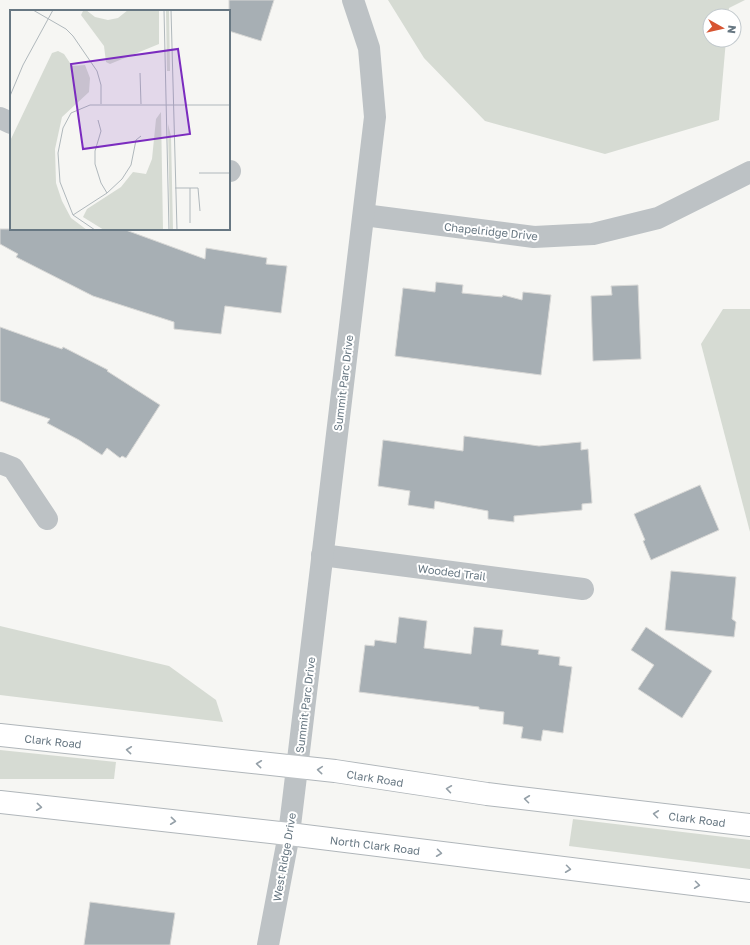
<svg xmlns="http://www.w3.org/2000/svg" width="750" height="945" viewBox="0 0 750 945" font-family="'Golos Text',sans-serif">
	<style>
		.green { fill: #d6dbd3 }
		.building { fill: #a7afb4; stroke: #d8d8d6 }
		.lines { fill: none; stroke-linecap: round; stroke-linejoin: round }
		.secondary-casing { stroke: #b0b6ba; stroke-width: 24 }
		.minor { stroke: #bdc2c5; stroke-width: 22 }
		.tertiary { stroke: #bdc2c5; stroke-width: 22 }
		.secondary { stroke: #fff; stroke-width: 22 }
		.oneway { stroke: #95a0a8 }
		.labels { text-anchor: middle; dominant-baseline: central; stroke-width: 4; stroke-linejoin: round; paint-order: stroke }
		.street-label { font-size: 11px; fill: #677782; stroke: #fff }
		.inset-road { fill: none; stroke: #b0b8bc; stroke-width: 1 }
		.view { fill: #7b2cbf; fill-opacity: 0.15; stroke: #7b2cbf; stroke-width: 2 }
		.inset-edge { fill: none; stroke: #677782; stroke-width: 2 }
	</style>
	<rect width="100%" height="100%" fill="#f6f6f3"/>
	<g class="green">
		<polygon points="388,0 745,0 729,8 728,16 710,16 710,40 726,40 719,120 605,154 485,121 424,58"/>
		<polygon points="723,309 750,309 750,532 701,344"/>
		<polygon points="0,626 169,666 216,700 223,722 0,695"/>
		<polygon points="0,750 116,762 114,779 0,779"/>
		<polygon points="573,819 750,840 750,869 569,846"/>
	</g>
	<g class="building">
		<polygon points="229,0 274,0 261,41 229,31"/>
		<polygon points="0,229 123,229 205,259 206,248 267,258 266,264 287,266 281,313 225,306 221,334 174,329 174,322 93,296 16,257 18,254 0,244"/>
		<polygon points="436,282 463,285 462,293 502,297 503,295 522,300 523,292 551,295 541,375 395,356 403,288 435,292"/>
		<polygon points="638,285 641,359 593,361 591,296 612,295 611,286"/>
		<polygon points="0,327 62,349 63,347 108,370 107,371 160,405 126,458 122,456 120,458 107,448 102,455 79,440 47,423 50,419 0,401"/>
		<polygon points="464,436 539,446 581,442 581,450 588,449 592,503 582,504 582,510 514,516 514,522 488,519 488,511 435,501 434,509 408,505 410,491 378,486 383,440 463,451"/>
		<polygon points="700,485 719,530 651,560 643,541 645,540 634,514"/>
		<polygon points="671,571 736,577 732,619 736,622 734,637 665,630"/>
		<polygon points="399,617 427,621 424,648 471,654 474,627 503,630 501,645 539,650 538,654 560,657 559,665 572,667 563,733 543,730 541,741 521,738 523,727 503,724 504,712 479,709 479,707 359,692 365,645 374,646 375,640 396,643"/>
		<polygon points="646,627 712,671 682,718 638,689 654,665 631,650"/>
		<polygon points="90,902 175,913 170,945 84,945"/>
	</g>
	<g class="lines">
		<defs>
			<g id="secondary">
				<polyline points="0,735 335,771 487,794 750,825"/>
				<polyline points="0,802 289,834 750,891"/>
			</g>
		</defs>
		<use href="#secondary" class="secondary-casing"/>
		<g class="minor">
			<polyline points="0,118 11,123"/>
			<polyline points="229,171 230,171"/>
			<polyline points="364,215 534,237 593,234 658,218 750,172"/>
			<polyline points="0,463 13,468 47,519"/>
			<polyline points="322,555 583,589"/>
			<polyline points="297,768 375,117 369,48 353,0"/>
		</g>
		<polyline class="tertiary" points="268,945 289,834 297,768"/>
		<use href="#secondary" class="secondary"/>
	</g>
	<defs><path id="oneway-chevron" d="M-2-3.5L2.5 0L-2 3.5" fill="none" stroke-width="1.6" stroke-linecap="round" stroke-linejoin="round"/></defs>
	<g class="oneway">
		<use href="#oneway-chevron" transform="translate(129 750) rotate(-174)"/>
		<use href="#oneway-chevron" transform="translate(259 764) rotate(-174)"/>
		<use href="#oneway-chevron" transform="translate(320 770) rotate(-175)"/>
		<use href="#oneway-chevron" transform="translate(449 789) rotate(-172)"/>
		<use href="#oneway-chevron" transform="translate(527 799) rotate(-173)"/>
		<use href="#oneway-chevron" transform="translate(39 807) rotate(6)"/>
		<use href="#oneway-chevron" transform="translate(656 814) rotate(-173)"/>
		<use href="#oneway-chevron" transform="translate(173 821) rotate(6)"/>
		<use href="#oneway-chevron" transform="translate(439 853) rotate(7)"/>
		<use href="#oneway-chevron" transform="translate(568 869) rotate(7)"/>
		<use href="#oneway-chevron" transform="translate(697 885) rotate(7)"/>
	</g>
	<g class="labels">
		<g class="street-label">
			<text transform="translate(491 231) rotate(6)">Chapelridge Drive</text>
			<text transform="translate(343 383) rotate(-83)">Summit Parc Drive</text>
			<text transform="translate(452 572) rotate(7)">Wooded Trail</text>
			<text transform="translate(305 705) rotate(-83)">Summit Parc Drive</text>
			<text transform="translate(53 741) rotate(6)">Clark Road</text>
			<text transform="translate(375 778) rotate(9)">Clark Road</text>
			<text transform="translate(697 819) rotate(7)">Clark Road</text>
			<text transform="translate(375 845) rotate(7)">North Clark Road</text>
			<text transform="translate(284 857) rotate(-80)">West Ridge Drive</text>
		</g>
	</g>
	<g transform="translate(10 10)">
		<rect width="220" height="220" fill="#f6f6f3"/>
		<path d="M76,0L85,7L98,10L108,8L118,0H149V34L100,54L96,52L94,36L71,5L73,1ZM156,0H159L160,61H157ZM48,41L54,44L62,56L75,55L80,68L79,82L52,107L45,139L46,173L52,191L61,208L77,220H0V131L42,43ZM151,102L153,220H94L73,207L77,199L111,177L123,162L136,164L142,149L146,109ZM158,114L161,126L163,220H160Z" fill="#d6dbd3"/>
		<path class="inset-road" d="M23,0L56,19L63,26L87,61L91,75V94M154,0L159,220M161,0L167,220M130,63L131,94M0,86L13,55L43,0M88,110L91,121L85,141V154L91,173L97,183M189,163H220M165,178H188L190,201M180,178V213M63,205L97,183L112,169L121,155L126,130L131,126M85,220L63,205L50,172L48,143L53,118L61,103L80,95H220"/>
		<path class="view" d="M168,39L180,124L73,139L61,54Z"/>
		<rect width="220" height="220" class="inset-edge"/>
	</g>
	<g transform="translate(722 28) rotate(98)"><circle r="19" fill="#ffffff" stroke="#c2c9cd"/>
	<path d="M0-3L7 15L0 10L-7 15Z" fill="#d75532"/>
	<text y="-6" font-size="11" font-weight="bold" text-anchor="middle" fill="#677782">N</text>
	</g>
</svg>
